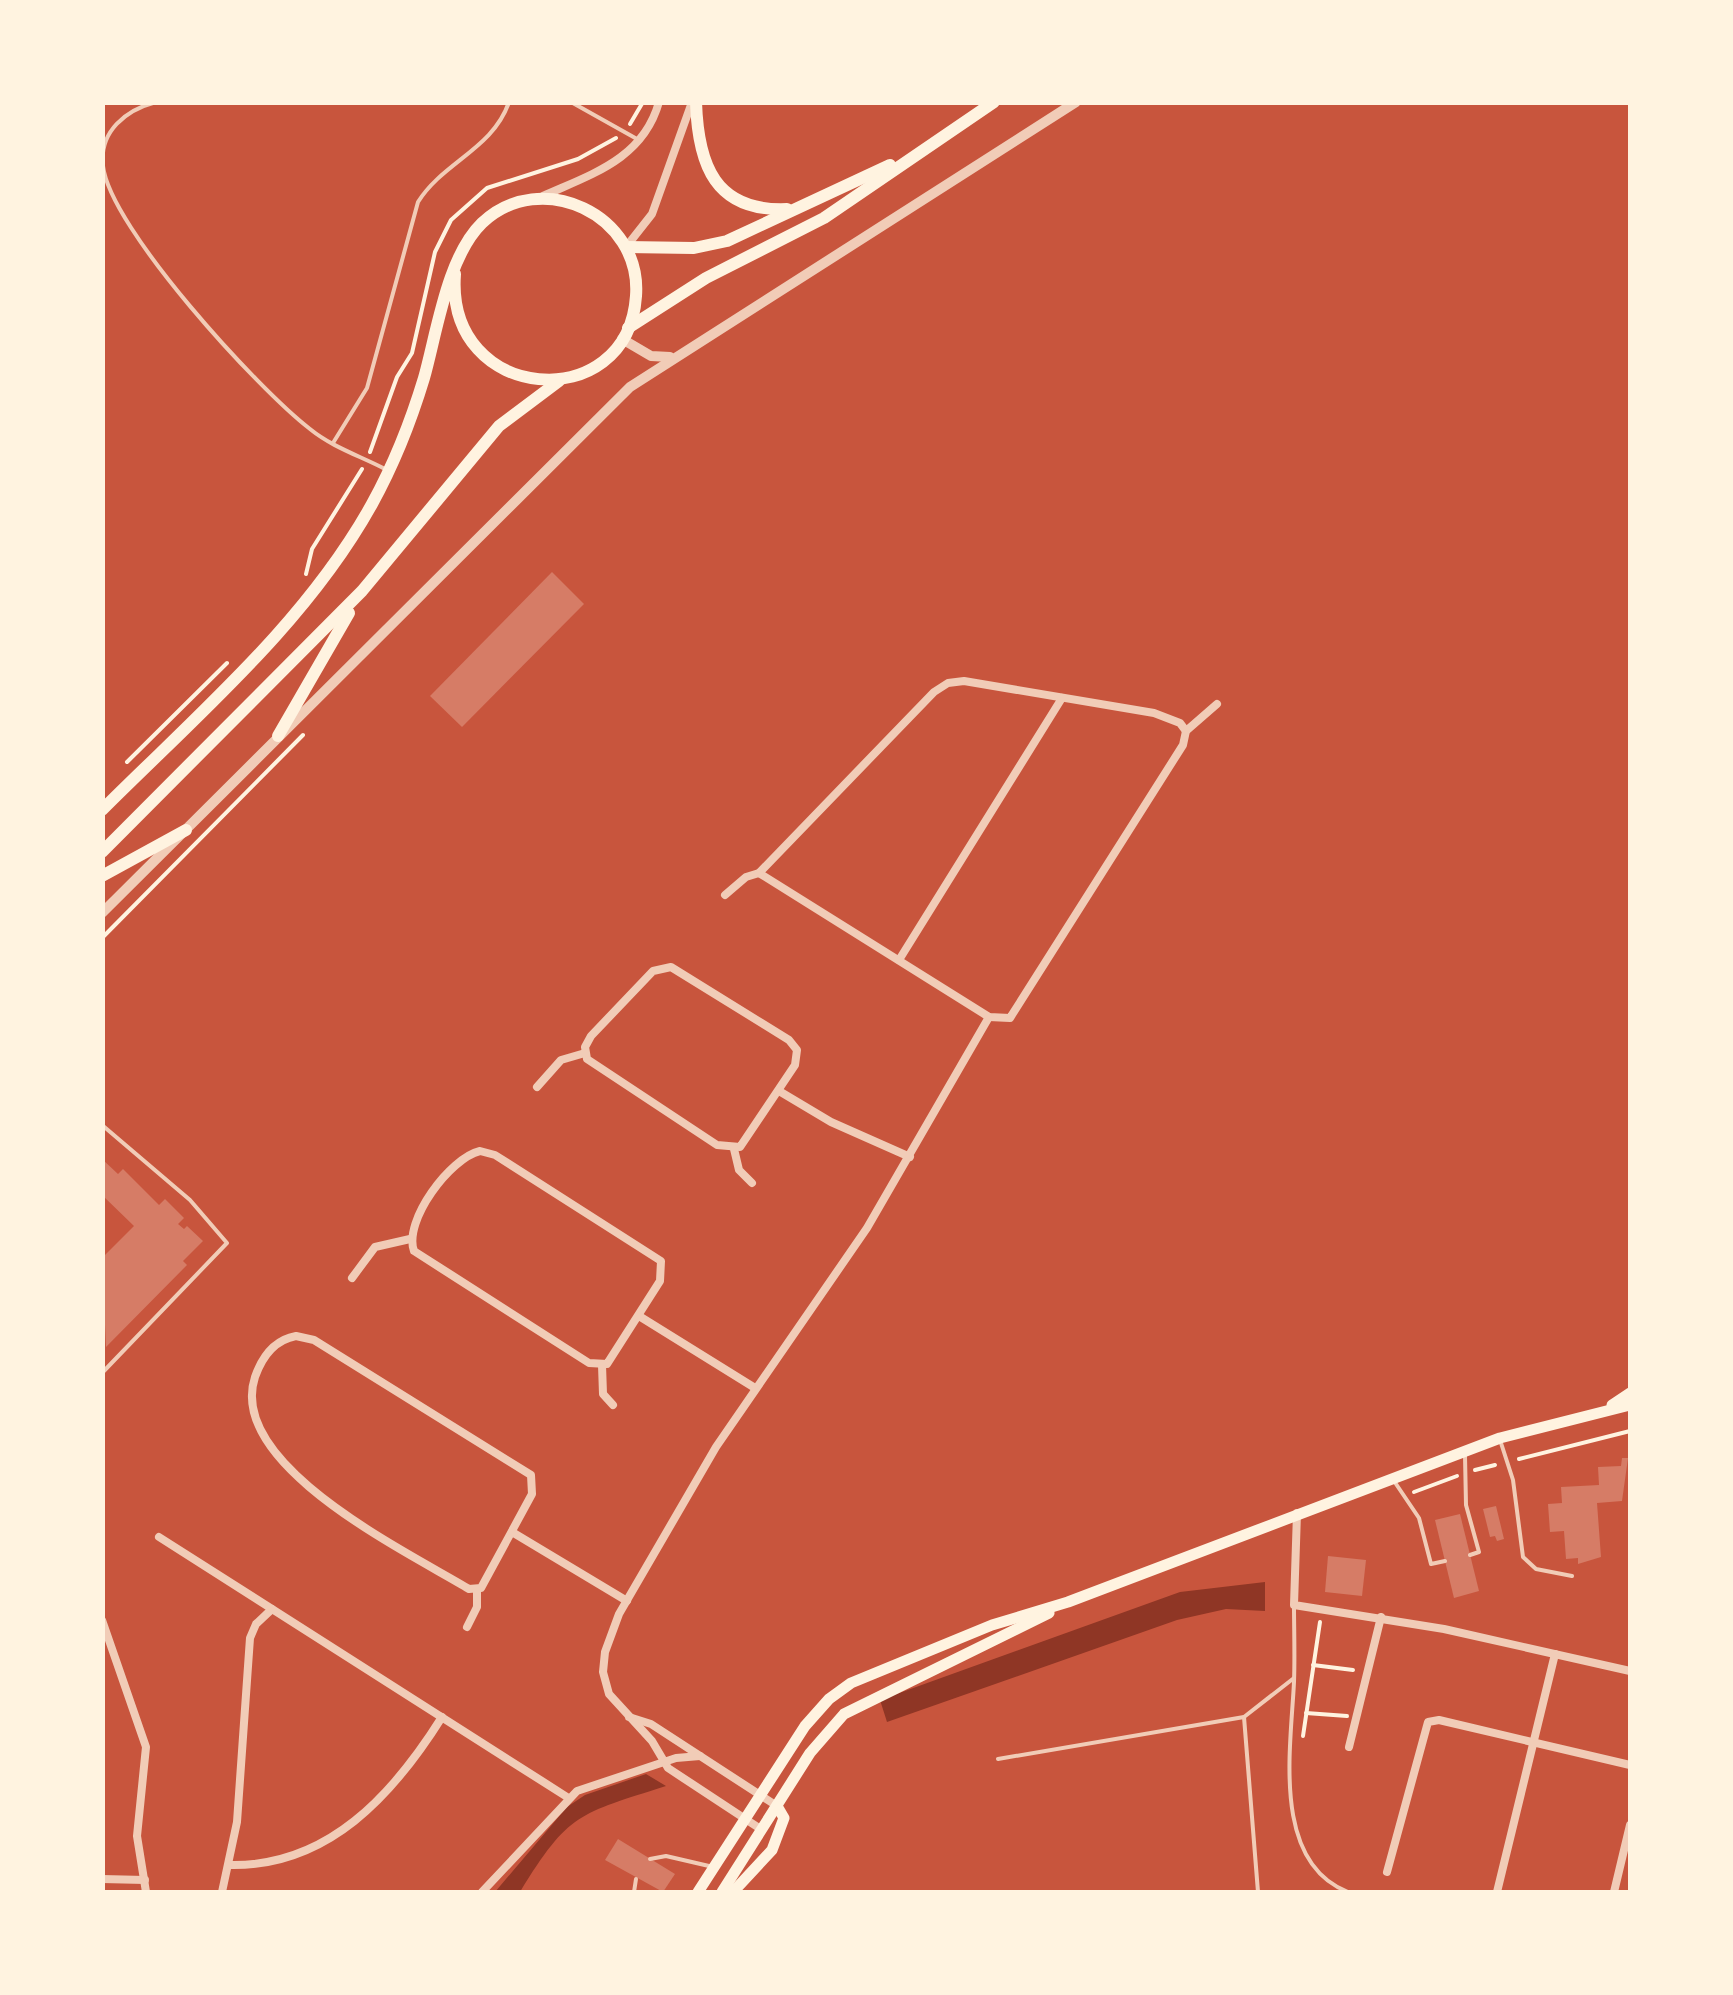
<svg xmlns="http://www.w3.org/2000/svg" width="1733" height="1995" viewBox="0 0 1733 1995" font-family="'Work Sans',sans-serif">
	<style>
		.water { fill: #8f3625 }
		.building { fill: #d67c66 }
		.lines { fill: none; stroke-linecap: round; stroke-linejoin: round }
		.path { stroke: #fff3e0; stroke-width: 4 }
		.service { stroke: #f1ccb7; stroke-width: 4 }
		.minor { stroke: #f1ccb7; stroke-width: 8 }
		.tertiary { stroke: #f1ccb7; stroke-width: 10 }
		.secondary { stroke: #fff3e0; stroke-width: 11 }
		.trunk { stroke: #fff3e0; stroke-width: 12 }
	</style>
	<rect width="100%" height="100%" fill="#c8553d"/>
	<g class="water">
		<polygon points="1265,1582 1265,1611 1226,1609 1177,1620 887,1722 880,1700 1180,1592"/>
		<path d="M646,1774L666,1786C579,1814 569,1812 520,1892H495L567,1807L585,1795Z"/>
	</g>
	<g class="building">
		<polygon points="552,572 584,604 462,727 430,696"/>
		<polygon points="102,1159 118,1174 123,1169 159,1205 165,1199 184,1218 178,1224 184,1229 187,1226 203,1241 183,1261 187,1265 106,1347 102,1258 134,1226 102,1195"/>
		<polygon points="1622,1458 1628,1458 1622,1501 1597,1503 1601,1557 1578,1564 1578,1558 1566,1559 1564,1531 1550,1532 1548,1504 1562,1503 1561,1487 1599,1485 1598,1467 1621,1466"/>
		<polygon points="1496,1506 1504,1539 1497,1541 1495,1536 1490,1537 1483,1509"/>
		<polygon points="1460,1514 1479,1591 1454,1598 1435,1520"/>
		<polygon points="1328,1556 1366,1560 1362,1596 1325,1592"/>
		<polygon points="618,1839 675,1874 663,1892 605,1860"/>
	</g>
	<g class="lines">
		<g class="path">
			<polyline points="630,124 643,102"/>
			<polyline points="370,452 397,377 412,353 435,252 451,220 487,188 578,159 616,138"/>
			<polyline points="306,574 312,549 362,469"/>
			<polyline points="127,762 227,663"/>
			<polyline points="102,938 303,735"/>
			<polyline points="1519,1459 1630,1431"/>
			<polyline points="1475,1470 1495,1465"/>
			<polyline points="1414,1492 1457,1476"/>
			<polyline points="1313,1665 1353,1670"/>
			<polyline points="1306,1713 1347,1716"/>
			<polyline points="1303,1736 1320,1622"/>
		</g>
		<g class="service">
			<path d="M156,102C126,110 99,131 103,166C110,228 259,390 310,429C332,447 360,456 385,469"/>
			<polyline points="571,102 637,139"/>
			<path d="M333,443L367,388L418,202C443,162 493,149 509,102"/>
			<polyline points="102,1125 190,1200 227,1243 102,1373"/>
			<polyline points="1501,1443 1513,1480 1523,1557 1536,1569 1572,1576"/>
			<polyline points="1465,1456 1466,1505 1479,1552 1470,1555"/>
			<polyline points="1394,1481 1419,1518 1431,1564 1445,1561"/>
			<path d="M1294,1605C1294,1630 1295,1656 1294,1682C1291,1747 1271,1862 1348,1892"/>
			<polyline points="1244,1717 1258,1892"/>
			<polyline points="998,1759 1244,1717 1294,1678"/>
			<polyline points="650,1859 666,1856 709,1866"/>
			<polyline points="634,1892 636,1879"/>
		</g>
		<g class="minor">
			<path d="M543,196C592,174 643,159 659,102"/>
			<polyline points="626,247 652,214 692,102"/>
			<polyline points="759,873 989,1017 1010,1018 1183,745 1186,731 1217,704"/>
			<polyline points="725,895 746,877 759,873 934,692 948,683 964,681 1154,713 1180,723 1186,731"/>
			<polyline points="899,960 1062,698"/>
			<polygon points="671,967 789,1040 797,1050 795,1065 740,1147 717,1145 587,1059 585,1047 591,1036 653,971"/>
			<polyline points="537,1087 561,1060 585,1053"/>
			<polyline points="779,1091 831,1122 910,1157"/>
			<polyline points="734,1149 739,1170 752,1183"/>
			<path d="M480,1151L495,1155L661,1261L660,1281L607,1364L589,1363L414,1251C403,1221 450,1158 480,1151Z"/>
			<polyline points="352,1278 375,1247 410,1239"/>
			<polyline points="639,1316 755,1388"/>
			<path d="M296,1336L314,1340L531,1475L532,1494L481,1588L469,1589C408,1552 226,1465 255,1377C262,1357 274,1340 296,1336Z"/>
			<polyline points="602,1365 603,1394 613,1405"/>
			<polyline points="1297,1513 1294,1605 1444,1629 1630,1671"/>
			<polyline points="512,1532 627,1601"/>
			<polyline points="159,1537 567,1797"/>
			<polyline points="102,1620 146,1747 137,1836 146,1892"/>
			<polyline points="467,1627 477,1607 477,1589"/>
			<polyline points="629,1717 651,1724 777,1806"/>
			<polyline points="1349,1747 1381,1617"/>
			<polyline points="762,1830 668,1768 652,1741 609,1694 603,1672 605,1652 619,1614 716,1447 867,1228 989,1017"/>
			<path d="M230,1865C328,1867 393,1795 442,1717"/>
			<polyline points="1387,1872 1428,1722 1439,1720 1630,1765"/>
			<polyline points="102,1879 145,1880"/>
			<polyline points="222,1892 237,1822 250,1638 256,1624 272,1609"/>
			<polyline points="482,1892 577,1791 676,1758 700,1756"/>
			<polyline points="1497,1892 1555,1654"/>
			<polyline points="1614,1892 1630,1825"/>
		</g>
		<g class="tertiary">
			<polyline points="622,339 651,356 670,357"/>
			<polyline points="102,913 630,387 1076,102"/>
		</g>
		<g class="secondary">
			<polyline points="1612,1405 1630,1393"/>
			<polyline points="698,1892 805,1726 829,1699 851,1683 992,1625 1068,1602 1500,1438 1630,1405"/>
			<polyline points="722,1892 810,1753 844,1714 1049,1613"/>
			<polyline points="733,1892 772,1850 784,1818 777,1806"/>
		</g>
		<g class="trunk">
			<path d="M696,102C698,165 715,212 787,209"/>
			<polyline points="626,247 694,248 727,241 890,165"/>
			<polyline points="628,328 706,278 824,218 994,102"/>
			<polyline points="278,736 349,613"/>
			<path d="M102,810C198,714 306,623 372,504C394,464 411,421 424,378C437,332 447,257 482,223C541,167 642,215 636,296C628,417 445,404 455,274"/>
			<polyline points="102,852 362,591 499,426 559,381"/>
			<polyline points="102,876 186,830"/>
		</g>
	</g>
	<rect width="1733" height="1995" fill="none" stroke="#fff3e0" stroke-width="210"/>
</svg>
